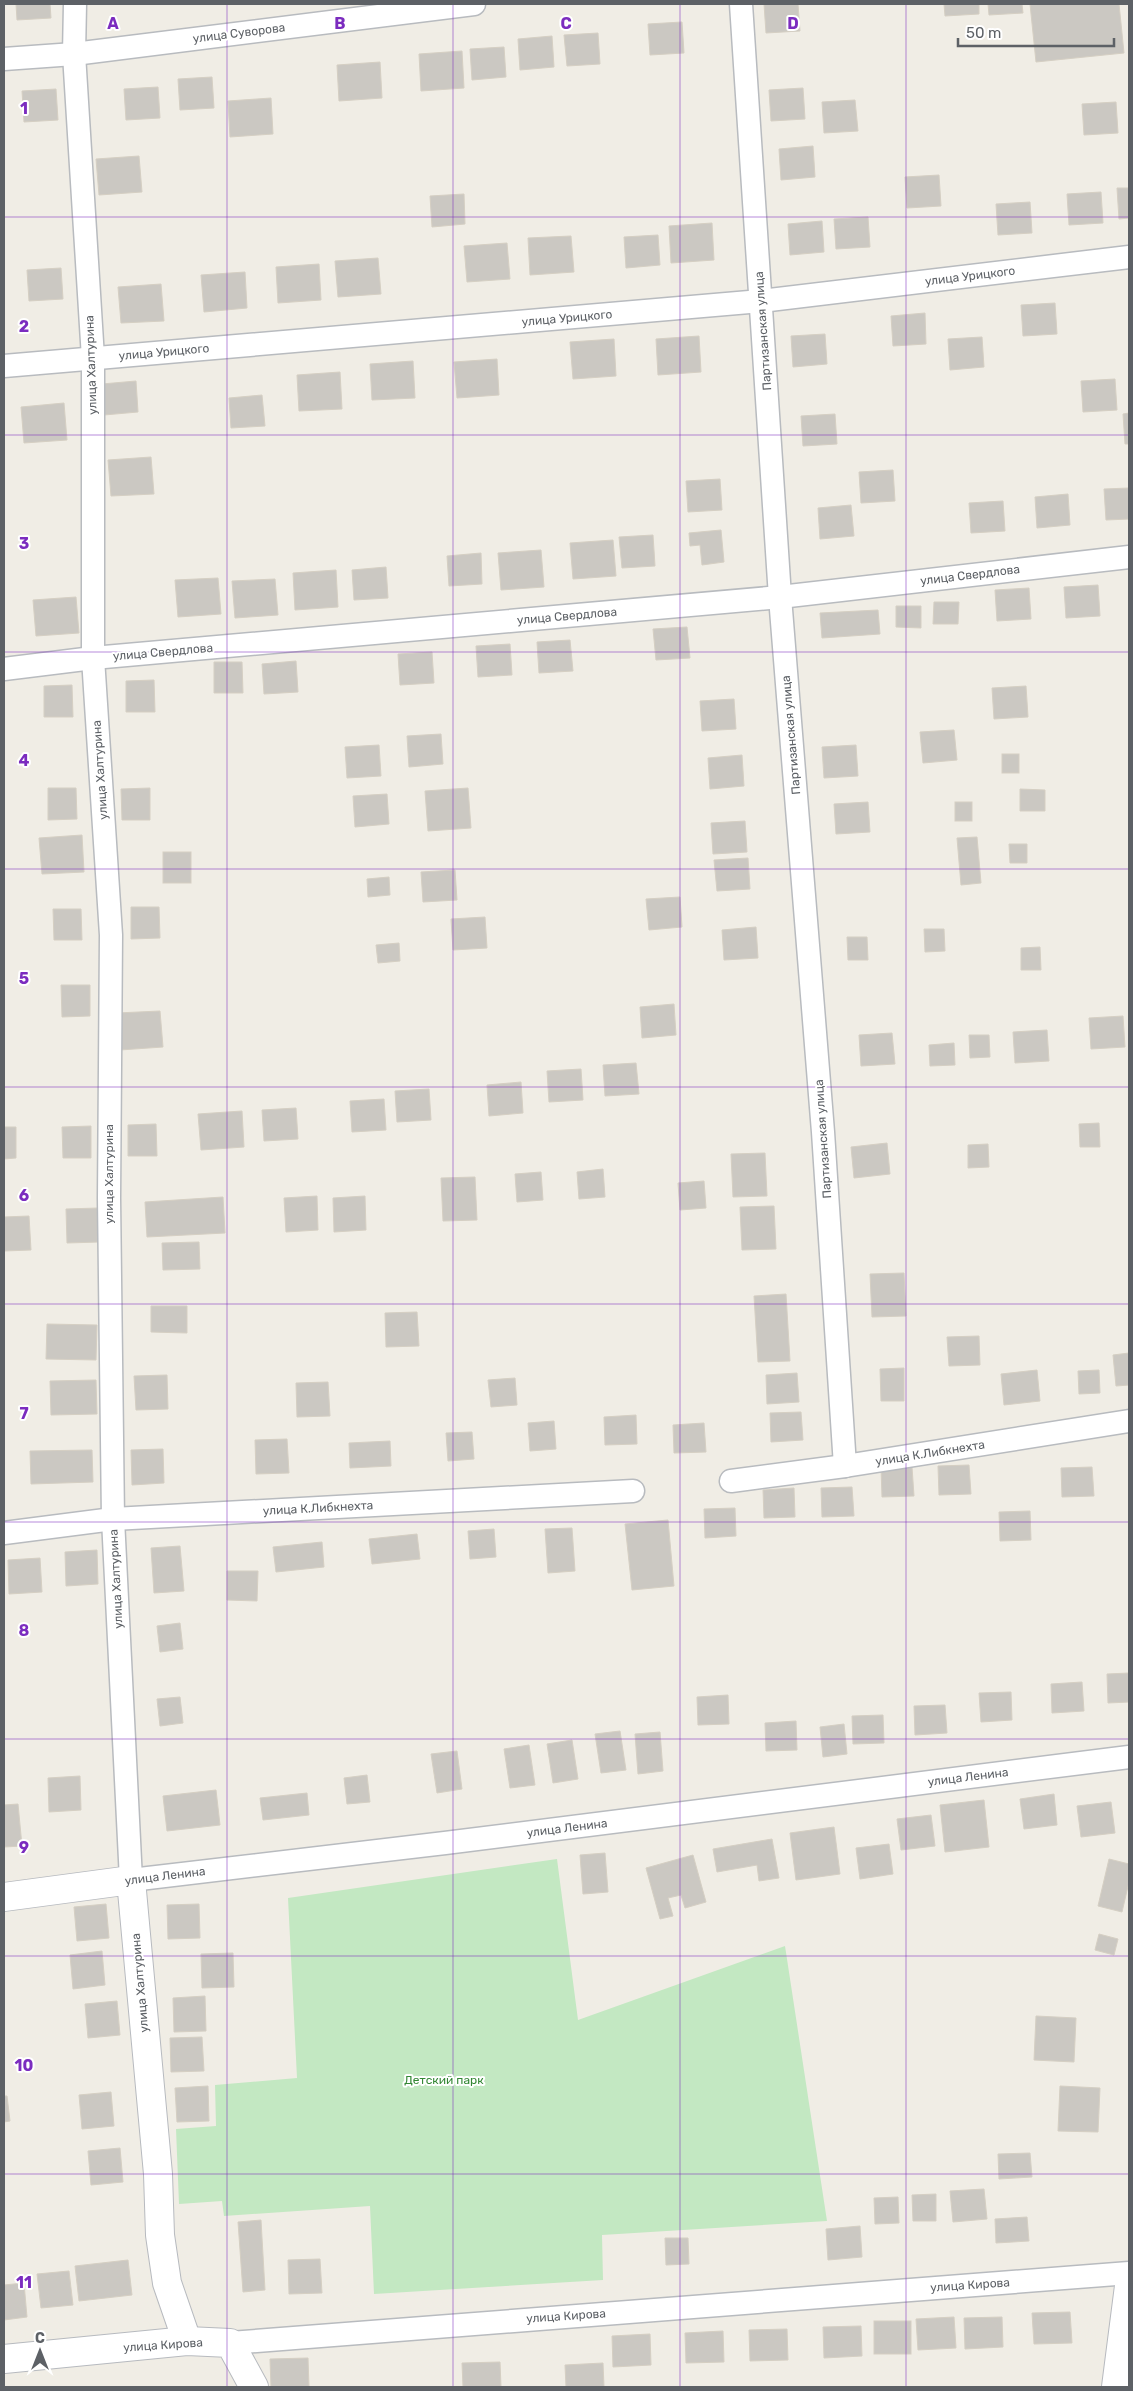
<svg xmlns="http://www.w3.org/2000/svg" width="1133" height="2391" viewBox="0 0 1133 2391" font-family="Rubik,sans-serif">
	<style>
		.green { fill: #c3e8c2 }
		.building { fill: #cbc8c2; stroke: #d5cfc3 }
		.lines { fill: none; stroke-linecap: round; stroke-linejoin: round }
		.street-casing { stroke: #b8bbbf; stroke-width: 25 }
		.secondary-casing { stroke: #b7babf; stroke-width: 30 }
		.street { stroke: #fff; stroke-width: 22 }
		.secondary { stroke: #fff; stroke-width: 28 }
		.grid { fill: none; stroke: #7b2cbf; stroke-width: 1; stroke-opacity: 0.55 }
		.labels { text-anchor: middle; dominant-baseline: central; stroke-width: 4; stroke-linejoin: round; paint-order: stroke }
		.street-label { font-size: 12px; fill: #5d6166; stroke: #fff }
		.park-label { font-size: 12px; fill: #338734; stroke: #fff }
		.grid-label { font-size: 16px; text-anchor: middle; font-weight: bold; fill: #7b2cbf; stroke: #fff; stroke-width: 4; stroke-linejoin: round; paint-order: stroke }
	</style>
	<rect width="100%" height="100%" fill="#f0ede5"/>
	<polygon class="green" points="557,1859 578,2020 785,1946 827,2221 602,2235 603,2280 374,2294 370,2206 224,2216 222,2201 179,2204 176,2129 216,2126 215,2085 297,2078 288,1898"/>
	<g class="building">
		<polygon points="16,4 50,4 51,18 17,20"/>
		<polygon points="764,4 798,4 800,31 766,33"/>
		<polygon points="944,4 979,4 979,14 945,16"/>
		<polygon points="988,4 1022,4 1023,13 989,15"/>
		<polygon points="1030,4 1119,4 1124,53 1036,62"/>
		<polygon points="682,22 684,53 650,55 648,24"/>
		<polygon points="598,33 600,64 567,66 564,35"/>
		<polygon points="552,36 554,67 520,70 518,39"/>
		<polygon points="504,47 506,77 472,80 470,49"/>
		<polygon points="462,51 464,88 421,91 419,54"/>
		<polygon points="380,62 382,98 339,101 337,65"/>
		<polygon points="212,77 214,108 180,110 178,79"/>
		<polygon points="158,87 160,118 126,120 124,89"/>
		<polygon points="803,88 805,119 771,121 769,90"/>
		<polygon points="56,89 58,120 24,122 22,91"/>
		<polygon points="271,98 273,134 230,137 228,101"/>
		<polygon points="855,100 858,131 824,133 822,102"/>
		<polygon points="1116,102 1118,133 1084,135 1082,104"/>
		<polygon points="813,146 815,177 781,180 779,149"/>
		<polygon points="139,156 142,192 99,195 96,159"/>
		<polygon points="939,175 941,206 907,208 905,177"/>
		<polygon points="1117,188 1129,188 1129,218 1119,219"/>
		<polygon points="1101,192 1103,223 1069,225 1067,194"/>
		<polygon points="464,194 465,224 432,227 430,196"/>
		<polygon points="1030,202 1032,233 998,235 996,204"/>
		<polygon points="868,217 870,247 836,249 834,219"/>
		<polygon points="822,221 824,252 790,255 788,224"/>
		<polygon points="712,223 714,260 671,263 669,226"/>
		<polygon points="658,235 660,265 626,268 624,237"/>
		<polygon points="571,236 574,272 530,275 528,238"/>
		<polygon points="507,243 510,279 467,282 464,246"/>
		<polygon points="378,258 381,294 338,297 335,261"/>
		<polygon points="319,264 321,300 278,303 276,267"/>
		<polygon points="61,268 63,299 29,301 27,270"/>
		<polygon points="245,272 247,308 204,312 201,275"/>
		<polygon points="161,284 164,321 121,323 118,287"/>
		<polygon points="1055,303 1057,334 1023,336 1021,305"/>
		<polygon points="925,313 926,344 893,346 891,316"/>
		<polygon points="825,334 827,364 793,367 791,336"/>
		<polygon points="699,336 701,372 658,375 656,339"/>
		<polygon points="982,337 984,367 950,370 948,339"/>
		<polygon points="614,339 616,376 573,379 570,342"/>
		<polygon points="497,359 499,395 457,398 454,362"/>
		<polygon points="413,361 415,398 372,400 370,364"/>
		<polygon points="340,372 342,409 299,411 297,375"/>
		<polygon points="1115,379 1117,410 1083,412 1081,381"/>
		<polygon points="136,381 138,412 104,415 102,384"/>
		<polygon points="262,395 265,426 231,428 229,398"/>
		<polygon points="64,403 67,440 24,443 21,407"/>
		<polygon points="1129,413 1129,444 1125,444 1123,414"/>
		<polygon points="835,414 837,444 803,446 801,416"/>
		<polygon points="151,457 154,494 111,496 108,460"/>
		<polygon points="893,470 895,501 861,503 859,472"/>
		<polygon points="720,479 722,510 688,512 686,481"/>
		<polygon points="1129,488 1129,519 1106,520 1104,489"/>
		<polygon points="1068,494 1070,525 1037,528 1035,497"/>
		<polygon points="1003,501 1005,531 971,533 969,503"/>
		<polygon points="851,505 854,536 820,539 818,508"/>
		<polygon points="721,530 724,562 702,565 700,545 690,546 689,533"/>
		<polygon points="653,535 655,566 622,568 619,537"/>
		<polygon points="613,540 616,576 573,579 570,543"/>
		<polygon points="541,550 544,587 501,590 498,553"/>
		<polygon points="481,553 482,584 449,586 447,556"/>
		<polygon points="386,567 388,598 354,600 352,570"/>
		<polygon points="336,570 338,607 295,610 293,573"/>
		<polygon points="218,578 221,614 178,617 175,580"/>
		<polygon points="275,579 278,615 235,618 232,581"/>
		<polygon points="1098,585 1100,616 1066,618 1064,587"/>
		<polygon points="1029,588 1031,619 997,621 995,590"/>
		<polygon points="76,597 79,633 36,636 33,600"/>
		<polygon points="934,602 959,602 958,624 933,624"/>
		<polygon points="896,606 921,606 921,628 896,627"/>
		<polygon points="878,610 880,634 822,638 820,613"/>
		<polygon points="687,627 690,658 656,660 653,629"/>
		<polygon points="570,640 573,671 539,673 537,642"/>
		<polygon points="510,644 512,675 478,677 476,646"/>
		<polygon points="432,652 434,683 400,685 398,654"/>
		<polygon points="296,661 298,692 264,694 262,664"/>
		<polygon points="214,662 242,662 243,693 214,693"/>
		<polygon points="154,680 155,712 126,712 126,681"/>
		<polygon points="72,685 73,717 44,717 44,686"/>
		<polygon points="1026,686 1028,717 994,719 992,688"/>
		<polygon points="734,699 736,729 702,731 700,701"/>
		<polygon points="954,730 957,760 923,763 920,732"/>
		<polygon points="441,734 443,764 409,767 407,736"/>
		<polygon points="379,745 381,776 347,778 345,747"/>
		<polygon points="856,745 858,776 824,778 822,747"/>
		<rect x="1002" y="754" width="17" height="19"/>
		<polygon points="742,755 744,786 710,789 708,758"/>
		<polygon points="48,788 76,788 77,819 48,820"/>
		<polygon points="150,788 150,820 122,820 121,789"/>
		<polygon points="468,788 471,828 428,831 425,791"/>
		<polygon points="1020,789 1045,790 1045,811 1020,811"/>
		<polygon points="387,794 389,824 355,827 353,796"/>
		<polygon points="868,802 870,832 836,834 834,804"/>
		<rect x="955" y="802" width="17" height="19"/>
		<polygon points="745,821 747,852 713,854 711,823"/>
		<polygon points="82,835 84,872 42,874 39,838"/>
		<polygon points="977,837 981,883 961,885 957,838"/>
		<polygon points="1009,844 1027,844 1027,863 1010,863"/>
		<rect x="163" y="852" width="28" height="31"/>
		<polygon points="748,858 750,889 717,891 714,860"/>
		<polygon points="455,870 457,900 423,902 421,872"/>
		<polygon points="389,877 390,895 368,897 367,879"/>
		<polygon points="680,897 682,927 649,930 646,899"/>
		<polygon points="131,907 159,907 160,938 131,939"/>
		<polygon points="53,909 81,909 82,940 54,940"/>
		<polygon points="485,917 487,948 453,950 451,919"/>
		<polygon points="756,927 758,958 724,960 722,930"/>
		<polygon points="924,929 944,929 945,951 925,952"/>
		<polygon points="847,937 867,937 868,960 848,960"/>
		<polygon points="399,943 400,961 378,963 376,945"/>
		<polygon points="1040,947 1041,970 1021,970 1021,948"/>
		<polygon points="61,985 90,985 90,1016 62,1017"/>
		<polygon points="674,1004 676,1035 642,1038 640,1007"/>
		<polygon points="160,1011 163,1047 120,1050 117,1013"/>
		<polygon points="1123,1016 1125,1047 1091,1049 1089,1018"/>
		<polygon points="1047,1030 1049,1061 1015,1063 1013,1032"/>
		<polygon points="892,1033 895,1064 861,1066 859,1035"/>
		<polygon points="969,1035 989,1035 990,1057 970,1058"/>
		<polygon points="954,1043 955,1065 930,1066 929,1045"/>
		<polygon points="636,1063 639,1094 605,1096 603,1065"/>
		<polygon points="581,1069 583,1100 549,1102 547,1071"/>
		<polygon points="521,1082 523,1113 489,1116 487,1085"/>
		<polygon points="429,1089 431,1120 397,1122 395,1091"/>
		<polygon points="384,1099 386,1130 352,1132 350,1101"/>
		<polygon points="296,1108 298,1139 264,1141 262,1110"/>
		<polygon points="242,1111 244,1147 201,1150 198,1114"/>
		<polygon points="1099,1123 1100,1147 1080,1147 1079,1124"/>
		<polygon points="156,1124 157,1156 128,1156 128,1125"/>
		<polygon points="91,1126 91,1158 63,1158 62,1127"/>
		<polygon points="4,1127 16,1127 16,1158 4,1159"/>
		<polygon points="887,1143 890,1174 854,1178 851,1147"/>
		<polygon points="988,1144 989,1167 968,1168 968,1145"/>
		<polygon points="765,1153 767,1196 733,1197 731,1154"/>
		<polygon points="603,1169 605,1197 579,1199 577,1172"/>
		<polygon points="541,1172 543,1200 517,1202 515,1174"/>
		<polygon points="475,1177 477,1220 443,1221 441,1178"/>
		<polygon points="704,1181 706,1208 680,1210 678,1183"/>
		<polygon points="317,1196 318,1230 286,1232 284,1198"/>
		<polygon points="365,1196 366,1230 334,1232 333,1198"/>
		<polygon points="223,1197 225,1233 147,1237 145,1202"/>
		<polygon points="774,1206 776,1249 742,1250 740,1207"/>
		<polygon points="98,1208 99,1242 67,1243 66,1209"/>
		<polygon points="29,1216 31,1250 4,1251 4,1217"/>
		<polygon points="199,1242 200,1269 163,1270 162,1243"/>
		<polygon points="904,1273 906,1316 872,1317 870,1274"/>
		<polygon points="786,1294 790,1361 758,1362 754,1296"/>
		<polygon points="151,1306 187,1306 187,1333 151,1332"/>
		<polygon points="417,1312 419,1346 386,1347 385,1313"/>
		<polygon points="47,1324 97,1325 96,1360 46,1359"/>
		<polygon points="979,1336 980,1365 949,1366 947,1337"/>
		<polygon points="1129,1353 1129,1385 1116,1386 1113,1355"/>
		<polygon points="904,1368 904,1401 881,1401 880,1369"/>
		<polygon points="1037,1370 1040,1401 1004,1405 1001,1374"/>
		<polygon points="1099,1370 1100,1393 1079,1394 1078,1371"/>
		<polygon points="797,1373 799,1402 767,1404 766,1375"/>
		<polygon points="167,1375 168,1409 136,1410 134,1376"/>
		<polygon points="515,1378 517,1405 491,1407 488,1380"/>
		<polygon points="96,1380 97,1414 51,1415 50,1381"/>
		<polygon points="328,1382 330,1416 297,1417 296,1383"/>
		<polygon points="801,1412 803,1440 771,1442 770,1413"/>
		<polygon points="636,1415 637,1444 605,1445 604,1417"/>
		<polygon points="554,1421 556,1449 530,1451 528,1423"/>
		<polygon points="704,1423 706,1452 674,1453 673,1425"/>
		<polygon points="472,1432 474,1459 448,1461 446,1433"/>
		<polygon points="287,1439 289,1473 256,1474 255,1440"/>
		<polygon points="390,1441 391,1466 350,1468 349,1443"/>
		<polygon points="163,1449 164,1483 132,1485 131,1450"/>
		<polygon points="92,1450 93,1482 31,1484 30,1451"/>
		<polygon points="969,1465 971,1494 939,1495 938,1466"/>
		<polygon points="912,1467 914,1496 882,1497 881,1468"/>
		<polygon points="1092,1467 1094,1496 1062,1497 1061,1468"/>
		<polygon points="852,1487 854,1516 822,1517 821,1488"/>
		<polygon points="794,1488 795,1517 764,1518 763,1490"/>
		<polygon points="735,1508 736,1536 705,1538 704,1509"/>
		<polygon points="1030,1511 1031,1540 1000,1541 999,1512"/>
		<polygon points="668,1520 674,1586 632,1590 625,1524"/>
		<polygon points="572,1528 575,1571 548,1573 545,1529"/>
		<polygon points="494,1529 496,1557 470,1559 468,1531"/>
		<polygon points="417,1534 420,1559 372,1564 369,1539"/>
		<polygon points="322,1542 324,1567 276,1572 273,1547"/>
		<polygon points="180,1546 184,1591 154,1593 151,1548"/>
		<polygon points="97,1550 98,1584 66,1586 65,1552"/>
		<polygon points="40,1558 42,1592 9,1594 8,1560"/>
		<polygon points="227,1571 258,1571 257,1601 227,1600"/>
		<polygon points="180,1623 183,1649 160,1652 157,1626"/>
		<polygon points="1129,1673 1129,1702 1108,1703 1107,1674"/>
		<polygon points="1082,1682 1084,1711 1052,1713 1051,1684"/>
		<polygon points="1011,1692 1012,1720 981,1722 979,1693"/>
		<polygon points="728,1695 729,1724 698,1725 697,1697"/>
		<polygon points="180,1697 183,1723 160,1726 157,1699"/>
		<polygon points="945,1705 947,1733 915,1735 914,1706"/>
		<polygon points="883,1715 884,1743 853,1744 852,1716"/>
		<polygon points="796,1721 797,1750 766,1751 765,1723"/>
		<polygon points="844,1724 847,1754 823,1757 820,1727"/>
		<polygon points="620,1731 626,1770 601,1773 595,1734"/>
		<polygon points="660,1732 663,1771 638,1774 635,1734"/>
		<polygon points="572,1740 578,1779 553,1783 547,1744"/>
		<polygon points="529,1745 535,1785 510,1788 504,1749"/>
		<polygon points="457,1751 462,1789 437,1793 431,1754"/>
		<polygon points="367,1775 370,1802 347,1804 344,1778"/>
		<polygon points="80,1776 81,1810 49,1812 48,1778"/>
		<polygon points="216,1790 220,1825 167,1831 163,1796"/>
		<polygon points="307,1793 309,1815 263,1820 260,1798"/>
		<polygon points="1054,1794 1057,1825 1024,1829 1020,1799"/>
		<polygon points="984,1800 989,1847 945,1852 940,1805"/>
		<polygon points="1111,1802 1115,1833 1081,1837 1077,1806"/>
		<polygon points="18,1804 22,1846 4,1847 4,1805"/>
		<polygon points="931,1815 935,1846 901,1850 897,1819"/>
		<polygon points="834,1827 840,1874 796,1880 790,1833"/>
		<polygon points="772,1839 779,1878 759,1881 757,1865 717,1872 713,1849"/>
		<polygon points="889,1844 893,1874 860,1879 856,1848"/>
		<polygon points="605,1853 608,1892 583,1894 580,1855"/>
		<polygon points="693,1855 706,1902 685,1908 681,1895 668,1898 673,1916 660,1919 646,1868"/>
		<polygon points="1109,1859 1129,1864 1129,1882 1122,1912 1098,1906"/>
		<polygon points="106,1904 109,1938 77,1941 74,1907"/>
		<polygon points="199,1904 200,1938 168,1939 167,1905"/>
		<polygon points="1099,1934 1118,1939 1114,1955 1095,1950"/>
		<polygon points="102,1951 105,1985 73,1989 70,1955"/>
		<polygon points="233,1953 234,1987 202,1988 201,1954"/>
		<polygon points="205,1996 206,2031 174,2032 173,1998"/>
		<polygon points="117,2001 120,2035 88,2038 85,2004"/>
		<polygon points="1036,2016 1076,2018 1074,2062 1034,2060"/>
		<polygon points="202,2037 204,2071 171,2072 170,2038"/>
		<polygon points="208,2086 209,2121 177,2122 175,2088"/>
		<polygon points="1060,2086 1100,2088 1098,2132 1058,2131"/>
		<polygon points="111,2092 114,2126 82,2129 79,2095"/>
		<polygon points="4,2096 7,2096 10,2121 4,2122"/>
		<polygon points="120,2148 123,2182 91,2185 88,2151"/>
		<polygon points="1030,2153 1032,2177 999,2179 998,2154"/>
		<polygon points="984,2189 987,2219 953,2222 950,2191"/>
		<polygon points="936,2194 936,2221 913,2221 912,2195"/>
		<polygon points="898,2197 899,2223 875,2224 874,2198"/>
		<polygon points="1027,2217 1029,2241 996,2243 995,2219"/>
		<polygon points="261,2220 265,2290 243,2292 238,2222"/>
		<polygon points="860,2226 862,2257 828,2260 826,2229"/>
		<polygon points="665,2238 688,2238 689,2264 666,2265"/>
		<polygon points="320,2259 322,2293 289,2294 288,2260"/>
		<polygon points="128,2260 132,2295 79,2301 75,2266"/>
		<polygon points="69,2271 73,2305 41,2308 37,2274"/>
		<polygon points="24,2283 27,2317 4,2320 4,2285"/>
		<polygon points="1070,2312 1072,2343 1034,2344 1032,2313"/>
		<polygon points="954,2317 956,2348 918,2350 916,2319"/>
		<polygon points="1002,2317 1003,2347 965,2349 964,2318"/>
		<rect x="874" y="2321" width="37" height="33"/>
		<polygon points="861,2326 862,2356 824,2358 823,2327"/>
		<polygon points="787,2329 788,2360 750,2361 749,2330"/>
		<polygon points="723,2331 724,2362 686,2363 685,2333"/>
		<polygon points="650,2334 651,2365 613,2367 612,2336"/>
		<polygon points="308,2358 309,2387 271,2387 270,2359"/>
		<polygon points="500,2362 501,2387 463,2387 462,2363"/>
		<polygon points="603,2363 604,2387 566,2387 565,2365"/>
	</g>
	<g class="lines">
		<defs>
			<g id="street">
				<polyline points="75,4 74,54 93,358 93,658 111,935 109,1198 113,1519 131,1880 445,1843 1129,1757"/>
				<polyline points="741,4 780,597 823,1132 845,1466"/>
				<polyline points="4,59 74,54 474,4"/>
				<polyline points="4,366 761,301 1129,257"/>
				<polyline points="4,669 93,658 780,597 1129,557"/>
				<polyline points="731,1481 845,1466 1129,1421"/>
				<polyline points="4,1533 113,1519 633,1491"/>
				<polyline points="230,2343 1129,2273"/>
			</g>
			<g id="secondary">
				<polyline points="4,1897 131,1880 158,2174 160,2235 167,2283 187,2341"/>
				<polyline points="4,2359 187,2341 230,2343 254,2387"/>
				<polyline points="1116,2387 1129,2286"/>
			</g>
		</defs>
		<use href="#street" class="street-casing"/>
		<use href="#secondary" class="secondary-casing"/>
		<use href="#street" class="street"/>
		<use href="#secondary" class="secondary"/>
	</g>
	<path class="grid" d="M227,4V2387M453,4V2387M680,4V2387M906,4V2387M4,217H1129M4,435H1129M4,652H1129M4,869H1129M4,1087H1129M4,1304H1129M4,1522H1129M4,1739H1129M4,1956H1129M4,2174H1129"/>
	<g class="labels">
		<g class="street-label">
			<text transform="translate(239 33) rotate(-7)">улица Суворова</text>
			<text transform="translate(970 276) rotate(-7)">улица Урицкого</text>
			<text transform="translate(567 318) rotate(-5)">улица Урицкого</text>
			<text transform="translate(763 331) rotate(-94)">Партизанская улица</text>
			<text transform="translate(164 352) rotate(-5)">улица Урицкого</text>
			<text transform="translate(91 365) rotate(-92)">улица Халтурина</text>
			<text transform="translate(970 575) rotate(-7)">улица Свердлова</text>
			<text transform="translate(567 616) rotate(-5)">улица Свердлова</text>
			<text transform="translate(163 652) rotate(-5)">улица Свердлова</text>
			<text transform="translate(791 735) rotate(-95)">Партизанская улица</text>
			<text transform="translate(100 770) rotate(-94)">улица Халтурина</text>
			<text transform="translate(823 1139) rotate(-94)">Партизанская улица</text>
			<text transform="translate(109 1174) rotate(-90)">улица Халтурина</text>
			<text transform="translate(930 1453) rotate(-9)">улица К.Либкнехта</text>
			<text transform="translate(318 1508) rotate(-3)">улица К.Либкнехта</text>
			<text transform="translate(116 1579) rotate(-93)">улица Халтурина</text>
			<text transform="translate(968 1777) rotate(-7)">улица Ленина</text>
			<text transform="translate(567 1828) rotate(-7)">улица Ленина</text>
			<text transform="translate(165 1876) rotate(-7)">улица Ленина</text>
			<text transform="translate(140 1983) rotate(-95)">улица Халтурина</text>
			<text transform="translate(970 2285) rotate(-4)">улица Кирова</text>
			<text transform="translate(566 2316) rotate(-4)">улица Кирова</text>
			<text transform="translate(163 2345) rotate(-4)">улица Кирова</text>
		</g>
		<g class="park-label">
			<text x="444" y="2080">Детский парк</text>
		</g>
	</g>
	<g class="grid-label">
		<text x="113" y="29">A</text>
		<text x="340" y="29">B</text>
		<text x="566" y="29">C</text>
		<text x="793" y="29">D</text>
		<text x="24" y="114">1</text>
		<text x="24" y="332">2</text>
		<text x="24" y="549">3</text>
		<text x="24" y="766">4</text>
		<text x="24" y="984">5</text>
		<text x="24" y="1201">6</text>
		<text x="24" y="1419">7</text>
		<text x="24" y="1636">8</text>
		<text x="24" y="1853">9</text>
		<text x="24" y="2071">10</text>
		<text x="24" y="2288">11</text>
	</g>
	<rect width="1133" height="2391" fill="none" stroke="#5d6166" stroke-width="10"/>
	<g transform="translate(40 2351)" stroke="#ffffff" stroke-width="4" paint-order="stroke">
	<path d="M0-4L9 19L0 12L-9 19Z" fill="#5d6166"/>
	<text y="-8" font-size="14" font-weight="bold" text-anchor="middle" fill="#5d6166">С</text>
	</g>
	<path d="M958 38v8h156v-8" fill="none" stroke="#5d6166" stroke-width="2.5"/>
	<text x="966" y="38" font-size="15" fill="#5d6166" stroke="#ffffff" stroke-width="4" paint-order="stroke">50 m</text>
</svg>
